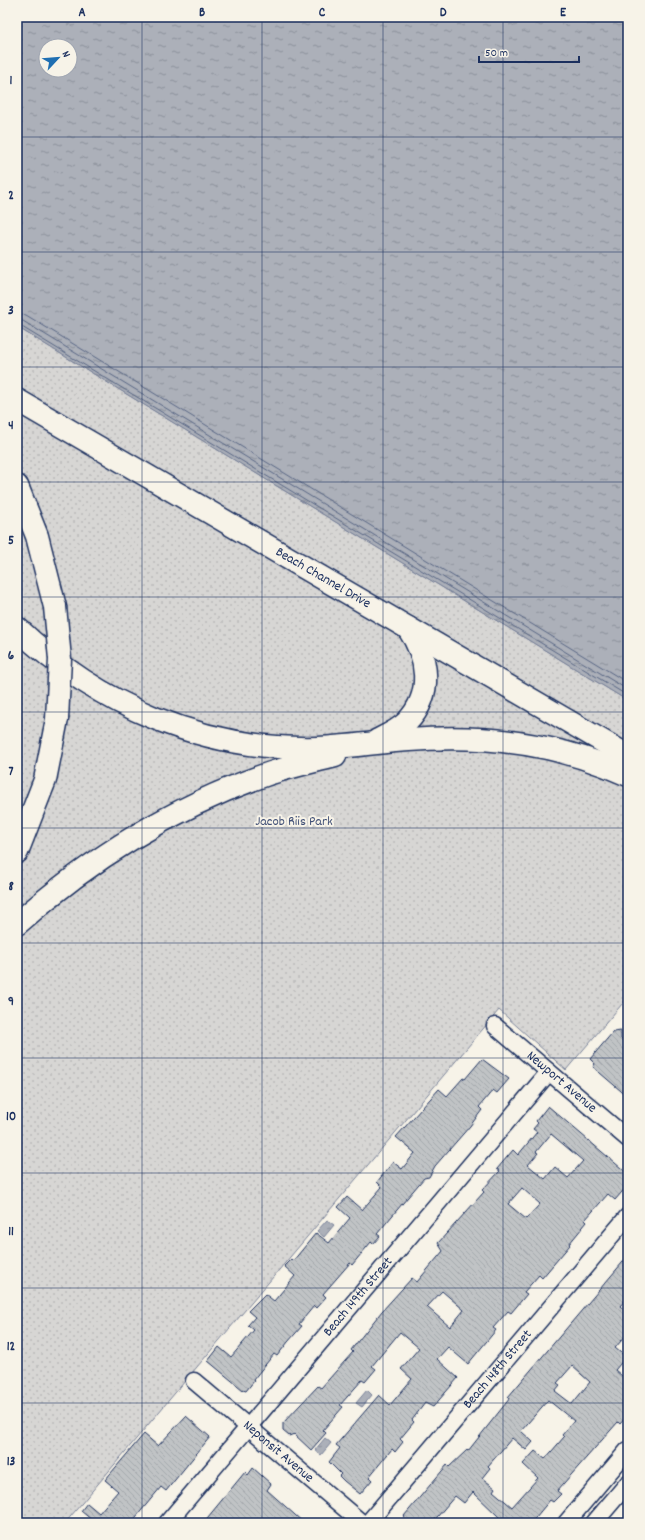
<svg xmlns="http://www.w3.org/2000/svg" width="645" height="1540" viewBox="0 0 645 1540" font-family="Dekko,sans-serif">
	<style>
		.park { fill: url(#park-dots); stroke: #798299 }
		.water { fill: url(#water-ripples); stroke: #727c95; fill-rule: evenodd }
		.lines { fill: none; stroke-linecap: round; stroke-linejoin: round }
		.shore { stroke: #556382; stroke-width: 1 }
		.building { fill: url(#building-back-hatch); stroke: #1b2f5e; fill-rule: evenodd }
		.minor-casing { stroke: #1b2f5e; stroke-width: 19 }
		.primary-casing { stroke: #1b2f5e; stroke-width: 25 }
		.minor { stroke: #f7f3e8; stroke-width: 16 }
		.primary { stroke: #f7f3e8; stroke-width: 22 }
		.primary-bridge-casing { stroke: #1b2f5e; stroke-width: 25; stroke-linecap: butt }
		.primary-bridge { stroke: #f7f3e8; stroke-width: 22 }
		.grid { fill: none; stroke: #1b2f5e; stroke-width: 1; stroke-opacity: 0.55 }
		.labels { text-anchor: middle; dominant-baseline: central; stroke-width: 4; stroke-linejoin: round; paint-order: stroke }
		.street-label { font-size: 14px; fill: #1b2f5e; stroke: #f7f3e8 }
		.park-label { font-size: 14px; fill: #415076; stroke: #f7f3e8 }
		.neatline { fill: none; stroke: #1b2f5e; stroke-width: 1.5 }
		.grid-label { font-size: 13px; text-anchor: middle; font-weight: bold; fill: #1b2f5e }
	</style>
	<defs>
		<pattern id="park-dots" width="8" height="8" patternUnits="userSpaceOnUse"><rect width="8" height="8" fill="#d7d6d4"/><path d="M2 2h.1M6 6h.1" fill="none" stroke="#b8b8b8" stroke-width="1.8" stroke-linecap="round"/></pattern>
		<pattern id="water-ripples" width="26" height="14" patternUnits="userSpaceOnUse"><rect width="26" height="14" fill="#acb0b9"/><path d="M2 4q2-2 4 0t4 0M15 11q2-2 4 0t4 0" fill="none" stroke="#8b909a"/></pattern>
		<pattern id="building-back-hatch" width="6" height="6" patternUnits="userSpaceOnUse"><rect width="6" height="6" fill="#c0c3c5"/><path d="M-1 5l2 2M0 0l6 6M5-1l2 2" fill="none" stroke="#a4a8ac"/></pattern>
	</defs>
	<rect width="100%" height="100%" fill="#f7f3e8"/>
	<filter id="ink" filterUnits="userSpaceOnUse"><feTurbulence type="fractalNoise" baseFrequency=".025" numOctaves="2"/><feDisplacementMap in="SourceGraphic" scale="8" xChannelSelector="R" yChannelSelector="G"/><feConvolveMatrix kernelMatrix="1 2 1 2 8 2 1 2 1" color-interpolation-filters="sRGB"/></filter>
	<g filter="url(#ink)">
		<polygon class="park" points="17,327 628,701 628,997 566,1070 499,1010 65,1523 17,1523"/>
		<g class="water">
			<path d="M17,17H628V701L17,327ZM46,46H70V70H46Z"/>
			<polygon points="327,1220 334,1225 324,1237 317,1231"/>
			<polygon points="367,1390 372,1395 362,1407 356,1403"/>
			<polygon points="325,1438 331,1443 321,1455 315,1450"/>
		</g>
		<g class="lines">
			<g class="shore">
				<polyline points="17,313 26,315 628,683"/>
				<polyline points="17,319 23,321 628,690"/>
				<polyline points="17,324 628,696"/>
			</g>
		</g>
		<g class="building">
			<polygon points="621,1031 621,1039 628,1045 628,1097 593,1067 595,1064 590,1059 613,1032"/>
			<polygon points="482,1059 509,1079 497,1093 493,1090 479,1107 482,1110 470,1126 435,1166 429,1177 424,1178 397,1210 377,1234 380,1236 373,1244 371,1242 352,1265 350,1263 323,1294 326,1297 316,1308 314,1306 299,1324 302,1326 288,1342 277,1356 274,1354 253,1380 254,1381 246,1391 243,1390 208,1361 219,1347 231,1357 254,1330 248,1325 255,1317 248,1311 265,1294 274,1301 295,1276 284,1266 291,1259 293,1261 316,1233 329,1243 350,1218 338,1207 347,1197 362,1210 382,1187 377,1182 393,1162 402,1169 415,1153 396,1137 439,1089 447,1096 463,1078 465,1079"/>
			<path d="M548,1106L628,1174V1185L615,1200L608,1194L585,1220L587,1222L569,1244L570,1245L542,1278L539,1275L524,1292L527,1294L511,1313L508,1311L493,1328L496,1330L468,1364L448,1347L437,1359L458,1378L433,1407L425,1403L412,1420L414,1422L400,1439L403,1442L395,1452L392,1449L369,1477L372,1480L360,1494L344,1481L339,1476L341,1474L329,1462L340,1448L336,1445L379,1395L390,1405L412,1379L401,1369L419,1348L400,1332L372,1366L376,1369L365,1382L362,1380L340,1405L343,1407L323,1430L326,1433L311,1450L294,1434L289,1436L283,1431V1423L318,1386L321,1388L353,1352L351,1350L382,1311L412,1278L417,1282L443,1251L438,1243L484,1192L482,1190L500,1171L497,1169L513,1150L518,1155L537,1132L533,1129L538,1123L536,1121ZM551,1134L583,1161L568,1178L555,1167L545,1179L528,1165L538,1153L536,1152ZM522,1188L540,1204L526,1219L508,1204ZM442,1291L464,1310L450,1327L427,1307Z"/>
			<path d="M628,1256V1297L620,1306L628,1313V1333L615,1348L626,1357L615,1370L628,1381V1408L624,1413L627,1416L620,1424L618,1422L571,1475L557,1491L561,1494L553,1502L550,1500L531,1523H494L499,1517L473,1492L464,1503L455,1496L432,1523H400L405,1517L404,1516L447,1465L449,1467L467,1450L468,1451L510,1398L508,1397ZM572,1366L590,1382L572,1404L555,1391L560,1385L557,1383ZM548,1400L574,1421L562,1435L564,1437L545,1459L535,1451L523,1464L538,1478L512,1507L493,1491L495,1488L482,1478L490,1468L488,1466L512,1438L526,1450L533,1442L521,1431Z"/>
			<polygon points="186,1416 210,1437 166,1491 161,1487 131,1523 91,1523 93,1521 81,1511 87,1503 99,1513 118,1491 105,1480 144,1434 158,1446"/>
			<polygon points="253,1468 271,1484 267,1490 304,1523 203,1523 245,1472 248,1475"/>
		</g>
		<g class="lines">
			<defs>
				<g id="minor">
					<path id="s1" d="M495,1026L628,1139"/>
					<path id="s2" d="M194,1381L362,1523"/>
					<path id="s3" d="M167,1523L549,1072"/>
					<path id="s4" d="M368,1523L628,1216"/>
					<polyline points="566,1523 628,1450"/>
					<polyline points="594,1523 628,1483"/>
				</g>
				<g id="primary">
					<path id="s5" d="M17,400L628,756"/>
					<polyline points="17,486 37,536 55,607"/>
					<path d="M17,628C99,706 204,751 318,748C348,747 378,742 409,740C484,734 558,743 628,775"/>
					<path d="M378,740C388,735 399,730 407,722C434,694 428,657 408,628"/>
					<polyline points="17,852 45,780 57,719"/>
					<path d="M17,924C89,860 174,807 265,775C288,767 311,762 335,756"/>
				</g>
			</defs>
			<use href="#minor" class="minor-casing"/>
			<use href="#primary" class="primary-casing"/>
			<use href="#minor" class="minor"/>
			<use href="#primary" class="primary"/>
			<defs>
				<polyline id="primary-bridge" points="55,607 60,659 57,719"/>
			</defs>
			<use href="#primary-bridge" class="primary-bridge-casing"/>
			<use href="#primary-bridge" class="primary-bridge"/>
		</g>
	</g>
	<path class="grid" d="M142,17V1523M262,17V1523M383,17V1523M503,17V1523M17,137H628M17,252H628M17,367H628M17,482H628M17,597H628M17,712H628M17,828H628M17,943H628M17,1058H628M17,1173H628M17,1288H628M17,1403H628"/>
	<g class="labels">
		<g class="street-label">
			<text stroke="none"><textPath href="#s5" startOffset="354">Beach Channel Drive</textPath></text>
			<text stroke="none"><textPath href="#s1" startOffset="87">Newport Avenue</textPath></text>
			<text stroke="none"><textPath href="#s3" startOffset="296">Beach 149th Street</textPath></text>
			<text stroke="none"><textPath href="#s4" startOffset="201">Beach 148th Street</textPath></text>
			<text stroke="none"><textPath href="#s2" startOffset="110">Neponsit Avenue</textPath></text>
		</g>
		<g class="park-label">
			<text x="294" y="822">Jacob Riis Park</text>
		</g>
	</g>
	<rect width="645" height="1540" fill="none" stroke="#f7f3e8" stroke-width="44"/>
	<g transform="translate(58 58) rotate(64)"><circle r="19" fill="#f7f3e8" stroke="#9fa5b1"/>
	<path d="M0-3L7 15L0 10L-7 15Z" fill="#1f6fb2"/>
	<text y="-6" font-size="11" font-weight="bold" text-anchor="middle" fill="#1b2f5e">N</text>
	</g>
	<path d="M479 56v6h100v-6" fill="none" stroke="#1b2f5e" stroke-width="2"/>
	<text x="485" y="56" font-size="12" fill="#1b2f5e" stroke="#f7f3e8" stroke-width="3" paint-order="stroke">50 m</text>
	<rect x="22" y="22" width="601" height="1496" class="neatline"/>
	<g class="grid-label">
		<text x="82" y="16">A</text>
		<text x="202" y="16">B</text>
		<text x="322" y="16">C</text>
		<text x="443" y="16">D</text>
		<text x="563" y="16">E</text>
		<text x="11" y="84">1</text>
		<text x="11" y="199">2</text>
		<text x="11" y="314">3</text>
		<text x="11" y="429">4</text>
		<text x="11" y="544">5</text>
		<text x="11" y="659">6</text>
		<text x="11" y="775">7</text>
		<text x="11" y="890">8</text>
		<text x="11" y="1005">9</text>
		<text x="11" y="1120">10</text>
		<text x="11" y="1235">11</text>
		<text x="11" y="1350">12</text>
		<text x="11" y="1465">13</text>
	</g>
</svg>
